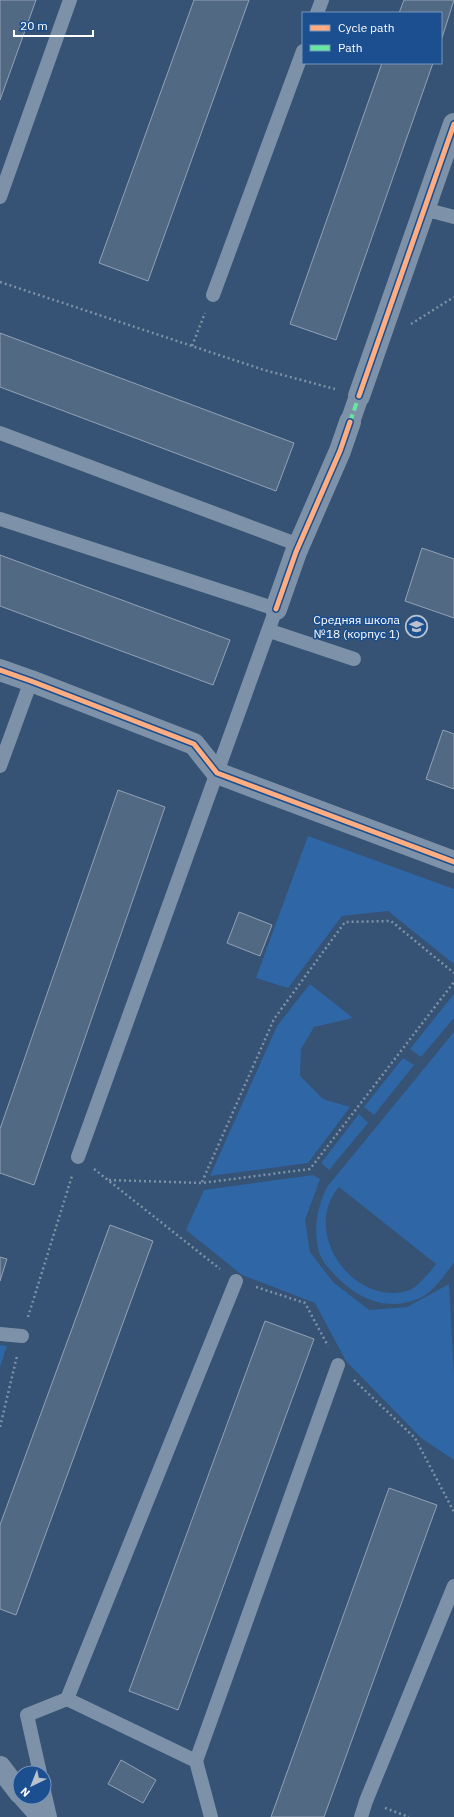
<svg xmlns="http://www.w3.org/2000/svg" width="454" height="1817" viewBox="0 0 454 1817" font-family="'IBM Plex Sans',sans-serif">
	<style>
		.green { fill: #2f66a5; fill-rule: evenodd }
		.building { fill: #526984; stroke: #92a2b6 }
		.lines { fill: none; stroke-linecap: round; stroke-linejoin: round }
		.path { stroke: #7d92a8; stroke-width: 2.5; stroke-dasharray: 2 3; stroke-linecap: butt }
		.service { stroke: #7d92a8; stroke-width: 14 }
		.pedestrian { stroke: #7d92a8; stroke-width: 20 }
		.minor { stroke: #7d92a8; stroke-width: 22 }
		.quiet { stroke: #66e7a1; stroke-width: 4; stroke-dasharray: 8 4; stroke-linecap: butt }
		.cycleway-casing { stroke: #1b4f8f; stroke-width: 8 }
		.cycleway { stroke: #ffac80; stroke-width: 5 }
		.labels { text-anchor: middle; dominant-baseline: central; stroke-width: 3; stroke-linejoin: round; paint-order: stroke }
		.poi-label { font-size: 12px; fill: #fff; stroke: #1b4f8f; text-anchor: end }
	</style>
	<rect width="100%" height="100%" fill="#365274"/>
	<g class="green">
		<polygon points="308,836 454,889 454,964 388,911 342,916 288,988 256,978"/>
		<polygon points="310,984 353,1018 314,1027 301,1049 300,1076 323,1099 350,1107 308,1163 210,1176 277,1026"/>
		<polygon points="454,994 454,1018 421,1057 410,1049"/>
		<path d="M454,1032V1263C444,1275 434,1292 420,1298C389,1312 359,1300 337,1277C330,1270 322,1262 319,1252C313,1231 317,1207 327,1187ZM339,1187L436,1264C431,1271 417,1287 410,1290C354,1309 300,1232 339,1187Z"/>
		<polygon points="403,1058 414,1065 374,1115 364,1107"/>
		<polygon points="359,1114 368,1123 329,1170 321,1163"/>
		<polygon points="313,1175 320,1179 305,1220 310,1252 333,1282 369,1310 407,1307 449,1284 454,1376 454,1460 421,1438 346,1361 315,1303 242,1275 186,1230 204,1190"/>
		<polygon points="0,1345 7,1346 0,1367"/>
	</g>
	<g class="building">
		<polygon points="0,0 36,0 0,100"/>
		<polygon points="194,0 249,0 148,281 99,263"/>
		<polygon points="404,0 454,0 441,41 441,13 399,13"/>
		<polygon points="382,63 433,63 336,340 290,324"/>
		<polygon points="0,333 294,443 276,491 0,387"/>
		<polygon points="422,548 454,559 454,618 405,601"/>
		<polygon points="0,555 230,640 213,685 0,606"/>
		<polygon points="443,730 454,734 454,789 426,779"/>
		<polygon points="118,790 165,807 34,1185 0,1173 0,1129"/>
		<polygon points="239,912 272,925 260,956 227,943"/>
		<polygon points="110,1225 153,1241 16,1615 0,1609 0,1525"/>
		<polygon points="0,1257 7,1259 0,1281"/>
		<polygon points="265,1321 314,1339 178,1710 129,1691"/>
		<polygon points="389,1488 437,1505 324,1817 271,1817"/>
		<polygon points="121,1760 156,1780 143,1803 108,1784"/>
	</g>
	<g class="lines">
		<g class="path">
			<polyline points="0,282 264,370 335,389"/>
			<polyline points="411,324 454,297"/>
			<polyline points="192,346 205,313"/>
			<polyline points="94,1169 220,1269"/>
			<polyline points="109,1180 202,1183 310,1169 454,982"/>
			<polyline points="202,1182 274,1019 345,922 391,921 454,973"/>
			<polyline points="256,1287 305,1303 328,1346"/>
			<polyline points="28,1317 72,1176"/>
			<polyline points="354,1380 415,1438 454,1512"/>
			<polyline points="0,1427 17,1356"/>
			<polyline points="385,1808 409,1817"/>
		</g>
		<g class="service">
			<polyline points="317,13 322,0"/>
			<polyline points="0,197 70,0"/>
			<polyline points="424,209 454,217"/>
			<polyline points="213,295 303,51"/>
			<polyline points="0,433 299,545"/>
			<polyline points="0,519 276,609 78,1157"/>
			<polyline points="270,631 354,659"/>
			<polyline points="0,766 31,681"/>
			<polyline points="0,1334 22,1336"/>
			<polyline points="67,1699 196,1761 211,1817"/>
			<polyline points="196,1761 338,1365"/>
			<polyline points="40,1773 27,1715 67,1699 236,1281"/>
			<polyline points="44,1791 50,1817"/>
			<polyline points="361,1817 366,1801 454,1586"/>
		</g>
		<polyline class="pedestrian" points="350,422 359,396"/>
		<g class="minor">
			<polyline points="359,396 454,124"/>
			<polyline points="276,609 296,552 340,451 350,422"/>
			<polyline points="0,670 31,681 194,744 217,773 454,862"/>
			<polyline points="0,1767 20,1793"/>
			<polyline points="24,1797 42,1817"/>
		</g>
		<polyline class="quiet" points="350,422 359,396"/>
		<defs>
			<g id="cycleway">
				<polyline points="359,396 454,124"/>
				<polyline points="276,609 296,552 340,451 350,422"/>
				<polyline points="0,670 31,681 194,744 217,773 454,862"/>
			</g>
		</defs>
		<use href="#cycleway" class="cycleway-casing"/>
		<use href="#cycleway" class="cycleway"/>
	</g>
	<defs>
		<symbol id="school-ring" viewBox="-11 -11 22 22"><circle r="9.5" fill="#1b4f8f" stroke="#b9c2ce" stroke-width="1.5"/><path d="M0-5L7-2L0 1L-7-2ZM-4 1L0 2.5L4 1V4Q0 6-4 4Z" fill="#b9c2ce"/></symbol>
	</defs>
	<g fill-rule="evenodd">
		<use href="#school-ring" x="404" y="614" width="25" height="25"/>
	</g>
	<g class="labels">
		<g class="poi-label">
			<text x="400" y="619">Средняя школа<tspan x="400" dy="14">№18 (корпус 1)</tspan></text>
		</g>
	</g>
	<rect x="302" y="12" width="140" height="52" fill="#1b4f8f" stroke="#7695bc"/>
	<rect x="310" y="25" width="20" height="6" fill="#ffac80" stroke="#7695bc"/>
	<text x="338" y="32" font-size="12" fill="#ffffff">Cycle path</text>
	<rect x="310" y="45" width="20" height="6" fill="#66e7a1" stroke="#7695bc"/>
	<text x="338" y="52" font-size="12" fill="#ffffff">Path</text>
	<g transform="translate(32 1785) rotate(223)"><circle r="19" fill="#1b4f8f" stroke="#7695bc"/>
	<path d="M0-3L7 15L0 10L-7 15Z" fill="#b9c2ce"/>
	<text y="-6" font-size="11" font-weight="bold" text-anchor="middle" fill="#ffffff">N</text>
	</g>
	<path d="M14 30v6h79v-6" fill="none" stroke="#ffffff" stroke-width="2"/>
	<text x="20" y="30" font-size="12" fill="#ffffff" stroke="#1b4f8f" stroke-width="3" paint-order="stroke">20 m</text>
</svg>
